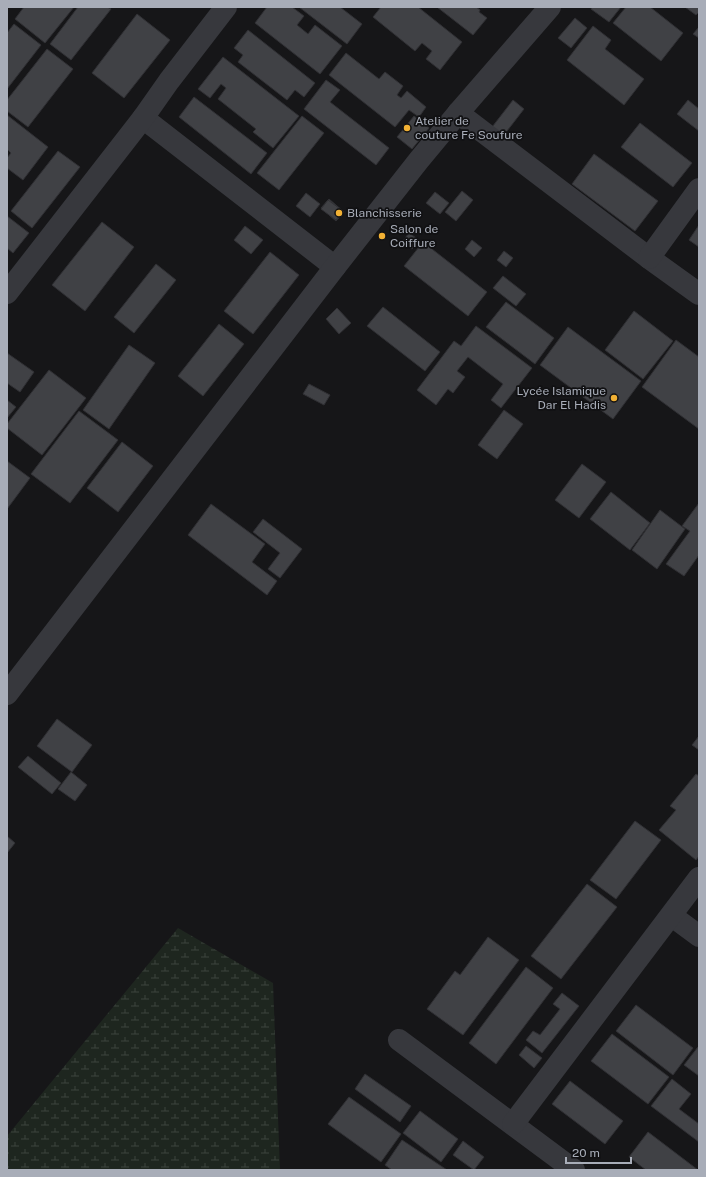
<svg xmlns="http://www.w3.org/2000/svg" width="706" height="1177" viewBox="0 0 706 1177" font-family="'Public Sans',sans-serif">
	<style>
		.wetland { fill: url(#wetland-marsh) }
		.building { fill: #404145; stroke: #303034 }
		.lines { fill: none; stroke-linecap: round; stroke-linejoin: round }
		.minor { stroke: #37383d; stroke-width: 22 }
		.poi-dot { fill: #f2b134; stroke: #111113; stroke-width: 1.5 }
		.labels { text-anchor: middle; dominant-baseline: central; stroke-width: 3.5; stroke-linejoin: round; paint-order: stroke }
		.poi-label { font-size: 12px; fill: #a8adb8; stroke: #111113; text-anchor: start }
	</style>
	<defs>
		<pattern id="wetland-marsh" width="20" height="14" patternUnits="userSpaceOnUse"><rect width="20" height="14" fill="#1e261f"/><path d="M1 5h8M5 5V1M11 12h8M15 12V8" fill="none" stroke="#3c433d"/></pattern>
	</defs>
	<rect width="100%" height="100%" fill="#161618"/>
	<polygon class="wetland" points="178,928 273,983 280,1170 7,1170 7,1136"/>
	<g class="building">
		<polygon points="24,7 74,7 45,43 15,19"/>
		<polygon points="78,7 107,7 111,9 71,60 50,44"/>
		<polygon points="267,7 292,7 304,16 297,25 308,34 315,25 342,46 320,74 255,23"/>
		<polygon points="299,7 340,7 362,24 347,44"/>
		<polygon points="381,7 418,7 462,42 440,70 426,59 432,51 422,43 415,51 373,17"/>
		<polygon points="437,7 476,7 480,10 479,12 487,18 473,35"/>
		<polygon points="592,7 621,7 609,22 591,9"/>
		<polygon points="626,7 650,7 683,33 661,61 613,23"/>
		<polygon points="685,7 699,7 699,12 696,15"/>
		<polygon points="137,14 170,40 124,98 92,73"/>
		<polygon points="575,18 587,28 571,48 558,38"/>
		<polygon points="14,24 41,45 7,89 7,33"/>
		<polygon points="593,26 611,40 605,49 644,79 624,105 567,60"/>
		<polygon points="699,27 699,38 693,34"/>
		<polygon points="248,30 315,83 304,97 295,90 287,100 238,62 243,55 234,48"/>
		<polygon points="47,49 73,69 28,127 7,111 7,100"/>
		<polygon points="346,53 379,79 385,72 403,86 397,95 401,98 407,91 426,107 419,117 409,110 395,127 329,75"/>
		<polygon points="223,57 299,116 273,148 253,132 256,129 218,99 226,88 221,84 210,98 198,89"/>
		<polygon points="326,80 340,90 330,102 389,148 376,165 304,109"/>
		<polygon points="194,97 267,153 251,174 179,117"/>
		<polygon points="513,100 524,109 500,140 489,131"/>
		<polygon points="688,100 699,109 699,131 677,114"/>
		<polygon points="7,115 48,147 23,180 7,168 7,158 11,153 7,149"/>
		<polygon points="302,116 324,133 279,190 257,173"/>
		<polygon points="414,116 429,128 412,149 397,137"/>
		<polygon points="640,123 692,163 673,187 621,147"/>
		<polygon points="58,151 80,167 32,228 11,211"/>
		<polygon points="594,154 658,201 635,231 572,184"/>
		<polygon points="462,191 473,200 456,221 445,212"/>
		<polygon points="435,192 449,203 440,214 426,203"/>
		<polygon points="306,193 320,204 310,217 296,206"/>
		<polygon points="329,199 344,212 336,221 321,208"/>
		<polygon points="328,200 343,211 336,220 321,209"/>
		<polygon points="7,216 29,233 13,253 7,248"/>
		<polygon points="102,222 134,247 85,311 52,285"/>
		<polygon points="699,225 699,247 689,240"/>
		<polygon points="245,226 263,240 251,254 234,240"/>
		<polygon points="409,233 419,240 412,249 402,242"/>
		<polygon points="472,240 482,248 474,257 465,249"/>
		<polygon points="423,242 487,292 468,316 404,266"/>
		<polygon points="504,251 513,258 506,267 497,260"/>
		<polygon points="270,252 299,275 253,334 224,311"/>
		<polygon points="156,264 176,280 134,333 114,317"/>
		<polygon points="503,276 526,294 516,306 493,288"/>
		<polygon points="506,302 554,338 535,364 486,327"/>
		<polygon points="383,307 440,352 425,371 367,326"/>
		<polygon points="337,308 351,323 339,334 326,319"/>
		<polygon points="634,311 673,341 643,379 605,350"/>
		<polygon points="219,324 244,344 203,396 178,376"/>
		<polygon points="476,326 532,368 501,408 491,400 503,384 468,357 457,371 465,377 453,393 448,389 436,405 417,390 454,341 461,346"/>
		<polygon points="568,327 641,381 613,419 540,365"/>
		<polygon points="676,340 699,357 699,429 642,387"/>
		<polygon points="129,345 155,363 109,429 83,410"/>
		<polygon points="7,353 34,372 20,392 7,383"/>
		<polygon points="49,370 86,398 42,455 7,428 7,424"/>
		<polygon points="309,384 330,395 324,405 303,394"/>
		<polygon points="7,400 16,407 7,418"/>
		<polygon points="504,410 523,424 497,459 478,445"/>
		<polygon points="79,411 118,440 70,503 31,474"/>
		<polygon points="122,442 153,466 118,512 87,488"/>
		<polygon points="7,461 30,478 7,509"/>
		<polygon points="582,464 606,482 579,518 555,500"/>
		<polygon points="611,492 650,523 630,550 590,519"/>
		<polygon points="699,503 699,555 684,576 666,564 690,531 682,526"/>
		<polygon points="211,504 265,544 252,562 277,581 267,595 188,535"/>
		<polygon points="660,510 685,529 657,569 632,550"/>
		<polygon points="263,519 302,549 280,578 268,569 280,553 253,532"/>
		<polygon points="57,719 92,745 72,772 37,746"/>
		<polygon points="699,736 699,750 692,745"/>
		<polygon points="28,756 61,783 52,794 18,767"/>
		<polygon points="71,772 87,785 75,801 58,789"/>
		<polygon points="696,774 699,776 699,856 696,860 659,830 676,810 670,806"/>
		<polygon points="635,821 661,840 616,899 590,880"/>
		<polygon points="7,836 15,843 7,853"/>
		<polygon points="587,884 617,907 561,979 531,956"/>
		<polygon points="488,937 519,960 463,1035 427,1009 455,971 460,975"/>
		<polygon points="526,967 553,988 496,1064 469,1043"/>
		<polygon points="562,993 579,1006 542,1053 526,1040 533,1031 540,1035 560,1009 553,1004"/>
		<polygon points="636,1005 693,1048 673,1075 616,1031"/>
		<polygon points="612,1034 669,1077 648,1104 591,1061"/>
		<polygon points="526,1046 542,1058 534,1068 519,1055"/>
		<polygon points="698,1047 699,1048 699,1076 684,1065"/>
		<polygon points="365,1074 411,1106 400,1122 355,1089"/>
		<polygon points="672,1079 691,1094 679,1109 699,1124 699,1142 651,1106"/>
		<polygon points="570,1081 623,1121 605,1144 552,1104"/>
		<polygon points="349,1097 401,1134 381,1162 328,1124"/>
		<polygon points="420,1111 458,1139 441,1162 403,1133"/>
		<polygon points="648,1132 698,1170 646,1170 629,1157"/>
		<polygon points="402,1140 447,1170 392,1170 385,1165"/>
		<polygon points="463,1141 484,1157 474,1170 453,1155"/>
	</g>
	<g class="lines">
		<g class="minor">
			<polyline points="458,113 649,258 699,294"/>
			<polyline points="143,118 335,267"/>
			<polyline points="649,258 699,189"/>
			<polyline points="7,293 143,118 169,81 226,7"/>
			<polyline points="7,694 335,267 419,160 458,113 550,7"/>
			<polyline points="672,916 699,936"/>
			<polyline points="399,1040 574,1170"/>
			<polyline points="513,1124 699,878"/>
		</g>
	</g>
	<g class="poi-dot">
		<circle cx="407" cy="128" r="4"/>
		<circle cx="339" cy="213" r="4"/>
		<circle cx="382" cy="236" r="4"/>
		<circle cx="614" cy="398" r="4"/>
	</g>
	<g class="labels">
		<g class="poi-label">
			<text x="415" y="121">Atelier de<tspan x="415" dy="14">couture Fe Soufure</tspan></text>
			<text x="347" y="213">Blanchisserie</text>
			<text x="390" y="229">Salon de<tspan x="390" dy="14">Coiffure</tspan></text>
			<text x="606" y="391" text-anchor="end">Lycée Islamique<tspan x="606" dy="14">Dar El Hadis</tspan></text>
		</g>
	</g>
	<rect width="706" height="1177" fill="none" stroke="#a8adb8" stroke-width="16"/>
	<path d="M566 1157v6h65v-6" fill="none" stroke="#a8adb8" stroke-width="2"/>
	<text x="572" y="1157" font-size="12" fill="#a8adb8" stroke="#111113" stroke-width="3" paint-order="stroke">20 m</text>
</svg>
